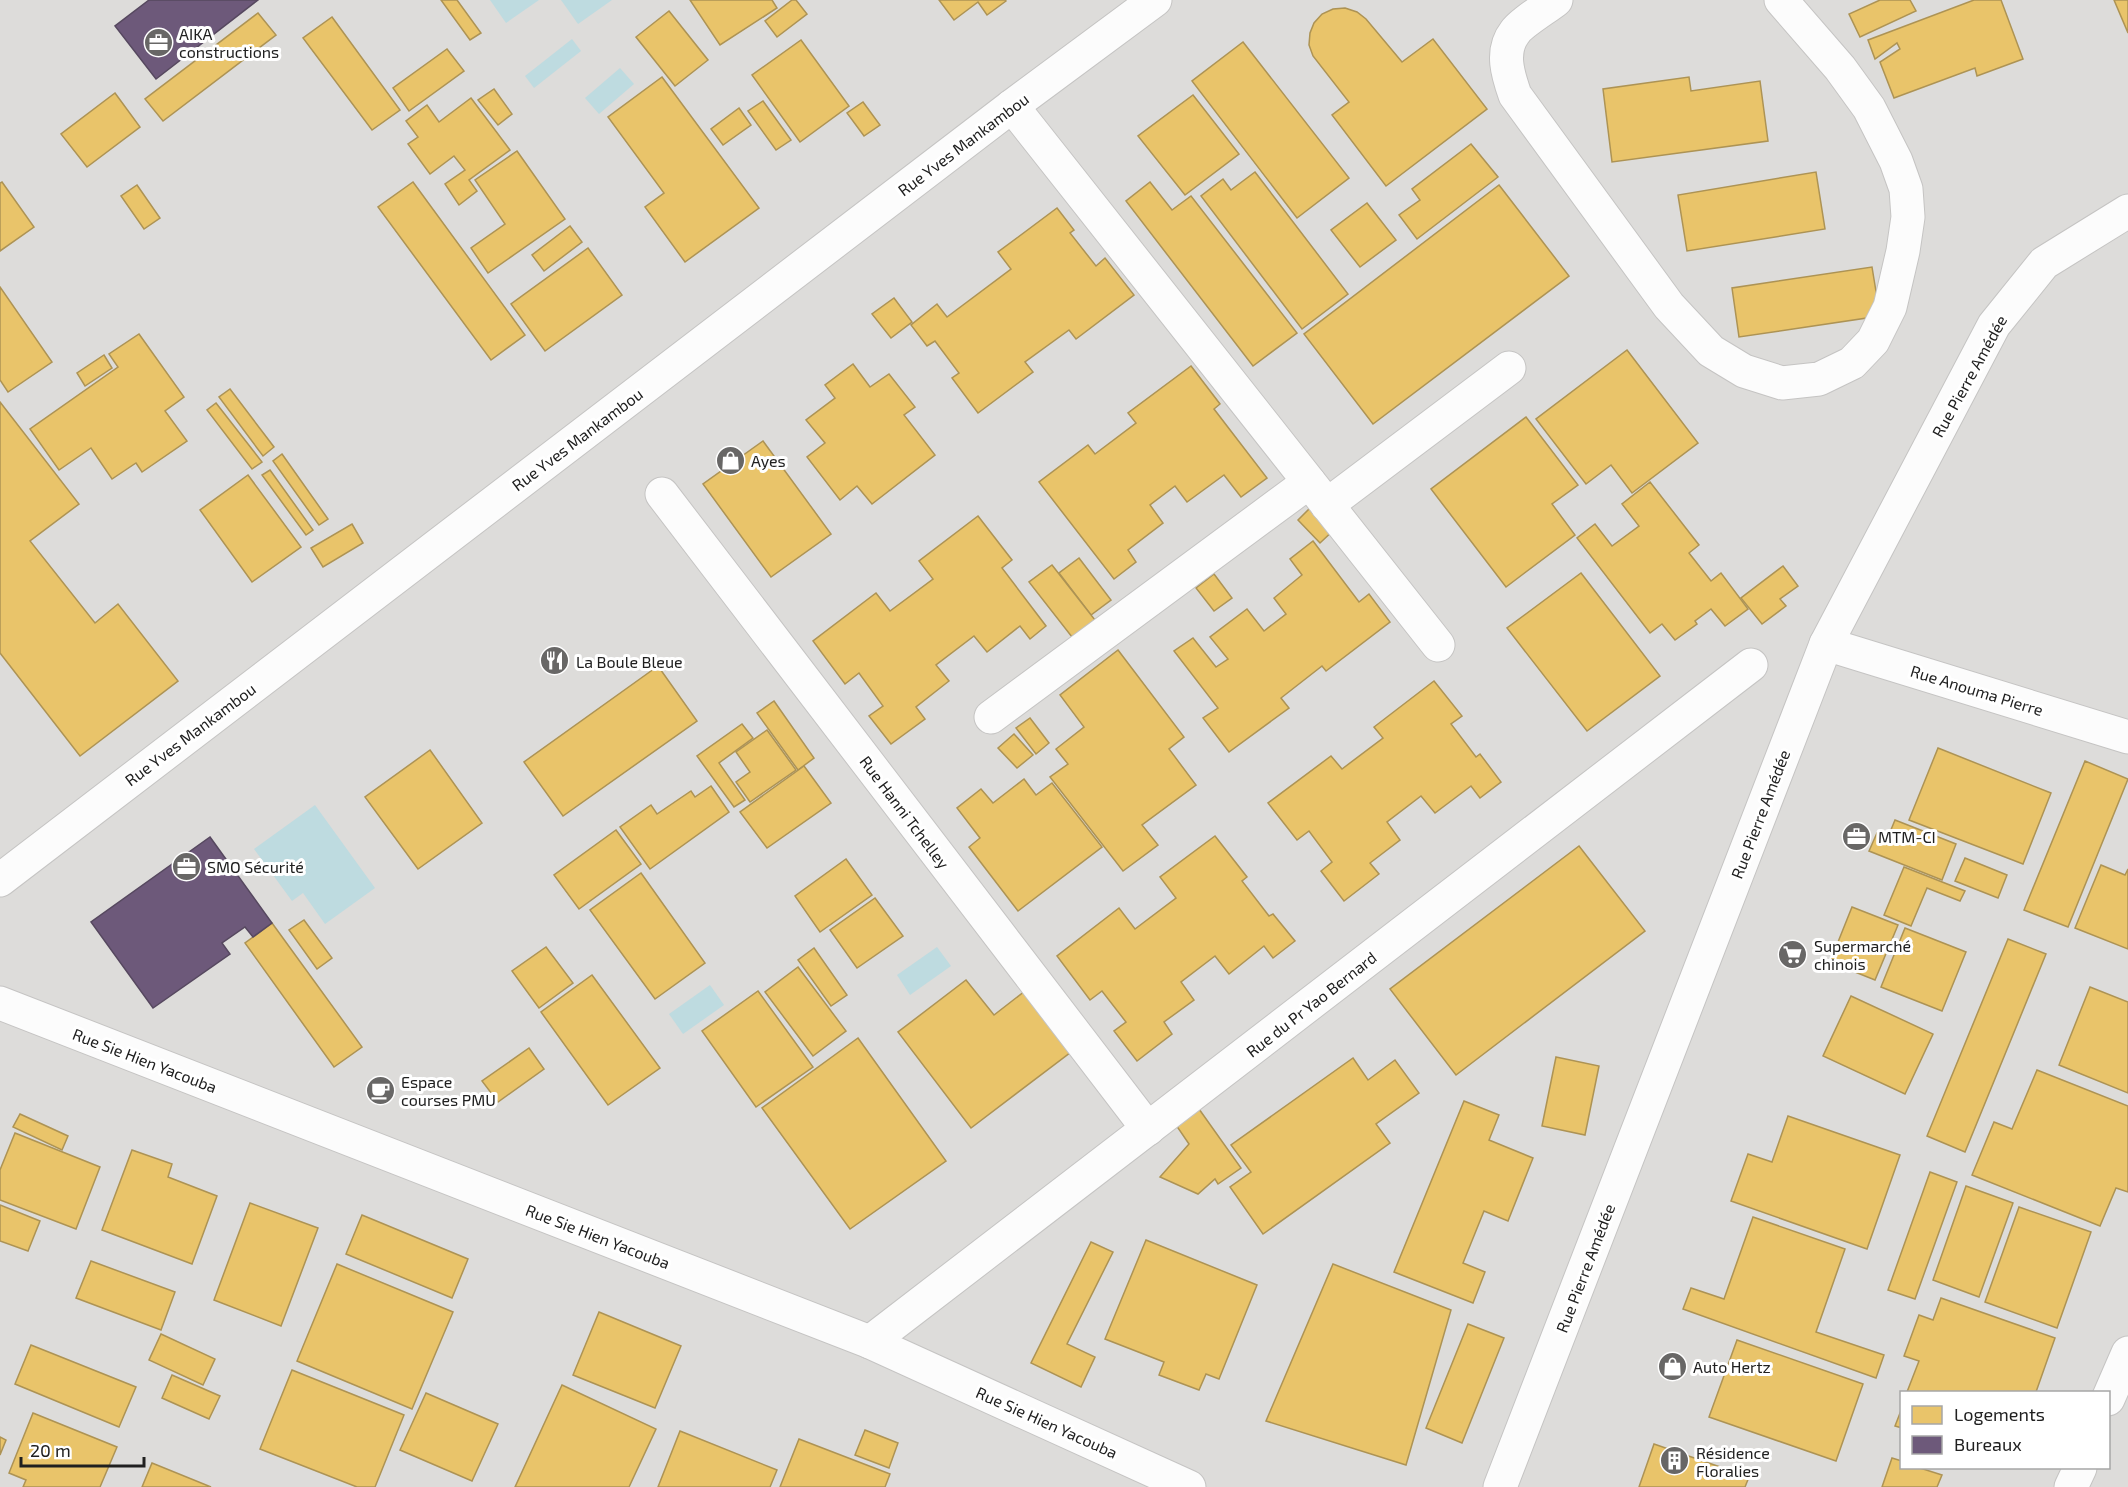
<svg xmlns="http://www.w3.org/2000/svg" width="2128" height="1487" viewBox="0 0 2128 1487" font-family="'Exo 2',sans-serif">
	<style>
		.residential { fill: #dddcda; fill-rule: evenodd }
		.water { fill: #bedbe0 }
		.homes { fill: #e9c46a; stroke: #ad9354; stroke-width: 1.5 }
		.offices { fill: #6d597a; stroke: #56485f; stroke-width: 1.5 }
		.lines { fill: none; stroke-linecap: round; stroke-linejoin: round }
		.minor-casing { stroke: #c5c4c3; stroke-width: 35 }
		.minor { stroke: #fcfcfc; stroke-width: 33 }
		.labels { text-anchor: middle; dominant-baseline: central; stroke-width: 6; stroke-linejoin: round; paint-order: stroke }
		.poi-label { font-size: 16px; fill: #202020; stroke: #fff; text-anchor: start }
		.street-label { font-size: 16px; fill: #202020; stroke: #fff }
	</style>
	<rect width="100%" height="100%" fill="#eeece9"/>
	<path class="residential" d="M0,0H2128V1487H0ZM1902,1392H2108V1468H1902Z"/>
	<g class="water">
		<polygon points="490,0 539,0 506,23"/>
		<polygon points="561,0 612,0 578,24"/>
		<polygon points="572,39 581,51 534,88 525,76"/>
		<polygon points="620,68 634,84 599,114 585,98"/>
		<polygon points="315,805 375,888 325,924 303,893 292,901 254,849"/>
		<polygon points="937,947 951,966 910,995 897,975"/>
		<polygon points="710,985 724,1005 683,1034 669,1014"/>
	</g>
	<g class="homes">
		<polygon points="441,0 457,0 481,33 470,40"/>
		<polygon points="690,0 772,0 777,8 720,45"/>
		<polygon points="792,0 796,0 807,14 777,37 765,21"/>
		<polygon points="939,0 1005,0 1006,1 987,15 978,2 954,20"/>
		<polygon points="1880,0 1910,0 1916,11 1860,37 1849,14"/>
		<polygon points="1974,0 2001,0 2023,59 1977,76 1975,68 1894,98 1880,62 1900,49 1897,43 1875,59 1868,40"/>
		<polygon points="2114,0 2128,0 2128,33"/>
		<polygon points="1345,8 1357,12 1366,19 1402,62 1433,39 1487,109 1386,186 1332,115 1349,102 1313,56 1309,45 1310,33 1314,23 1322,14 1333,9"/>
		<polygon points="669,11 708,60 675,86 636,37"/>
		<polygon points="258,13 276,35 163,121 145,99"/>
		<polygon points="332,17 400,110 372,130 303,38"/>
		<polygon points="801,40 849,106 800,142 752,75"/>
		<polygon points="1243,42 1349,178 1297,218 1192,81"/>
		<polygon points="447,49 464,71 409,111 393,88"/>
		<polygon points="662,77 759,208 685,262 645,207 664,193 608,117"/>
		<polygon points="1689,77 1691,91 1760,81 1768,141 1612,162 1603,89"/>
		<polygon points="494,89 512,114 498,125 478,100"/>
		<polygon points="115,93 140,127 87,167 61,134"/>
		<polygon points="1193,95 1239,154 1185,195 1138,136"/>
		<polygon points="471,98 510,150 469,180 477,191 459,205 445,184 465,170 454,156 430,174 408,144 418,137 406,121 427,105 439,122"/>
		<polygon points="763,101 791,140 776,150 748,111"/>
		<polygon points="863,102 880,125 864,136 847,113"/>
		<polygon points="739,108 751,125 723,145 711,129"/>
		<polygon points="1471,144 1498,177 1417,239 1399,215 1420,200 1412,189"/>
		<polygon points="517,151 565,219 488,273 471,248 505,224 475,180"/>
		<polygon points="1255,172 1348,294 1302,329 1201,196 1223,179 1231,190"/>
		<polygon points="1816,172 1825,229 1687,251 1678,195"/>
		<polygon points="2,182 34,227 0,251 0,183"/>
		<polygon points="413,182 525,335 491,360 378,207"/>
		<polygon points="1150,182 1172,210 1191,196 1297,333 1253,366 1126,201"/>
		<polygon points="137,185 160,218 144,229 121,196"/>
		<polygon points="1499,185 1569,276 1373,424 1304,334"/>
		<polygon points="1367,203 1396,240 1360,267 1331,230"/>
		<polygon points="1057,208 1074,230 1070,233 1096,266 1105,258 1134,295 1076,339 1069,330 1025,362 1033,372 978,413 952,378 959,373 935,341 927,346 911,325 937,304 947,317 1011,269 998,252"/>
		<polygon points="570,226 582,242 544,271 532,255"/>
		<polygon points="588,248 622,295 545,351 511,304"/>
		<polygon points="1872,267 1880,316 1739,337 1732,288"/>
		<polygon points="0,287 52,362 8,392 0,380"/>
		<polygon points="894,298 912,322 891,338 872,314"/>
		<polygon points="139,334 184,397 165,411 187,441 142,472 136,463 112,479 91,448 59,470 30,429 118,367 109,354"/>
		<polygon points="1627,350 1698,443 1632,493 1611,465 1586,484 1536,419"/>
		<polygon points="104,355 112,368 85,386 77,373"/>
		<polygon points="853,364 870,387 889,374 915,407 904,415 935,455 872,504 857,486 840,500 807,457 825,443 806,420 835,398 825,385"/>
		<polygon points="1191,366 1220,404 1214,409 1267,478 1241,497 1224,475 1187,502 1175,486 1150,505 1163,523 1128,550 1136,562 1114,579 1039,482 1088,445 1095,454 1136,423 1128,413"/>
		<polygon points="230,389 274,447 263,456 219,397"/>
		<polygon points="0,402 79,504 30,541 95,623 118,604 178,681 80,756 0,653"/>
		<polygon points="216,403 262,462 252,469 207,410"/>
		<polygon points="1526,417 1578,485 1552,504 1575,535 1506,587 1431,489"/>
		<polygon points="763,441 831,534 771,577 703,484"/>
		<polygon points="282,454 328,519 319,525 273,461"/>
		<polygon points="270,470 313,530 306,535 262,475"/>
		<polygon points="248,475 301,547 252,582 200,510"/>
		<polygon points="1650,482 1699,545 1689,553 1711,581 1721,573 1748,609 1725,626 1711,609 1695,621 1697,624 1675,640 1662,624 1650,633 1577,538 1595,524 1612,546 1639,526 1622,504"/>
		<polygon points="1315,503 1337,527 1320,543 1298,520"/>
		<polygon points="978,516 1012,560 1002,568 1046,626 1030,639 1020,626 987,652 974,636 936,665 949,681 916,707 925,719 891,744 869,716 883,706 859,673 845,684 813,641 876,593 890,611 933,579 919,561"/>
		<polygon points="352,524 363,543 323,567 311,548"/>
		<polygon points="1313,541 1359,602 1369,594 1390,622 1326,671 1322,666 1281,698 1289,708 1229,752 1203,718 1218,708 1174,651 1193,638 1216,667 1228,659 1210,637 1247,609 1264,631 1286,614 1274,598 1302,575 1290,559"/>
		<polygon points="1079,558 1111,600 1091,615 1059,573"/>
		<polygon points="1052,565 1095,620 1072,637 1029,582"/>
		<polygon points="1783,566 1798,586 1780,599 1786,606 1762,624 1741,598"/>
		<polygon points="1581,573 1660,676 1587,731 1507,628"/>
		<polygon points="1214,574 1232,598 1214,611 1196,588"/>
		<polygon points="1118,650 1184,737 1169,749 1196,785 1142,825 1158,845 1123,871 1050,777 1068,764 1056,749 1084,727 1060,695"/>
		<polygon points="658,666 697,721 563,816 524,762"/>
		<polygon points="1434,681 1462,716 1451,724 1476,757 1480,754 1501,782 1480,798 1471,786 1435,813 1421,796 1387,822 1400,840 1370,863 1379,874 1344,901 1321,871 1332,862 1309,831 1297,840 1268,803 1331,756 1342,769 1383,738 1374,727"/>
		<polygon points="774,701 814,758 798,770 757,713"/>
		<polygon points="1030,718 1049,743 1036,754 1016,728"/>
		<polygon points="742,724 753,738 719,763 745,800 734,807 697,756"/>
		<polygon points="767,730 796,770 750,802 736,782 750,772 736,752"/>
		<polygon points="1014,734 1033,755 1017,768 998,748"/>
		<polygon points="1938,748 2051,793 2023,864 1909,820"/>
		<polygon points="430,750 482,823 418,869 365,797"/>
		<polygon points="2085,761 2128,779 2068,927 2024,910"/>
		<polygon points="804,766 831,803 767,848 740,812"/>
		<polygon points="1024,779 1036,795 1052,783 1102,847 1018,911 969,847 980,838 957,808 981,789 993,803"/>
		<polygon points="711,786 729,812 650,869 620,827 651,805 657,814 691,791 695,797"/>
		<polygon points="1895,820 1956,844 1942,880 1869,851 1877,833 1888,837"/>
		<polygon points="616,830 641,864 579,909 554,875"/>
		<polygon points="1215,836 1247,877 1242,881 1269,916 1273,914 1295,941 1273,958 1264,946 1229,974 1215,956 1181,982 1194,1000 1164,1022 1172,1034 1137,1061 1114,1031 1126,1022 1102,991 1090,1000 1057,956 1119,908 1135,929 1176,898 1160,877"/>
		<polygon points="1579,846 1645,931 1456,1075 1390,989"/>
		<polygon points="1965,858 2007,875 1998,898 1955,881"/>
		<polygon points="846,859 872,895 820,932 795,896"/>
		<polygon points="2101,865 2125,875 2128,869 2128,949 2075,928"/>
		<polygon points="1904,867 1965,891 1960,901 1927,888 1911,926 1884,915"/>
		<polygon points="641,873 705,963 655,999 590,910"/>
		<polygon points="875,898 903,936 857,968 830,930"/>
		<polygon points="1852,907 1898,925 1875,980 1830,962"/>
		<polygon points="304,920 332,958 317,969 289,930"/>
		<polygon points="272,923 362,1047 334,1067 245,943"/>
		<polygon points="1905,928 1966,952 1942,1011 1881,987"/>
		<polygon points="2008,939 2046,954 1965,1152 1927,1136"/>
		<polygon points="546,947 573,983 539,1008 512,971"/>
		<polygon points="814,948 847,995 831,1006 798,960"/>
		<polygon points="798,967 846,1031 813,1056 765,992"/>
		<polygon points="592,975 660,1068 608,1105 541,1012"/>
		<polygon points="966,980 994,1015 1025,991 1071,1052 971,1128 898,1032"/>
		<polygon points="2090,987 2128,1002 2128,1093 2059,1065"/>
		<polygon points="758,991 813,1067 756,1107 702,1031"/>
		<polygon points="1851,996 1933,1034 1905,1094 1823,1056"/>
		<polygon points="858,1038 946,1161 850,1229 762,1108"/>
		<polygon points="529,1048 544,1069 498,1102 482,1081"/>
		<polygon points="1556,1057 1599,1066 1585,1135 1542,1126"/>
		<polygon points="1353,1058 1368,1080 1395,1060 1419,1093 1376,1124 1390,1143 1263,1234 1230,1187 1251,1172 1231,1145"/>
		<polygon points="2037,1070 2128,1106 2128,1192 2116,1188 2100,1226 1972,1175 1994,1122 2012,1129"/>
		<polygon points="1464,1101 1499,1115 1489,1140 1533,1158 1508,1221 1484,1211 1463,1263 1485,1272 1473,1303 1394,1272"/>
		<polygon points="1199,1109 1241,1168 1218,1184 1215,1179 1198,1194 1160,1177 1189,1144 1176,1125"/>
		<polygon points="20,1114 68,1136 62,1150 13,1127"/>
		<polygon points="1788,1116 1900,1155 1867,1249 1731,1201 1748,1154 1772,1162"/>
		<polygon points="15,1133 100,1167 76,1229 0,1200 0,1170"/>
		<polygon points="132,1150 172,1164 168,1177 217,1196 192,1264 102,1230"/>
		<polygon points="1930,1172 1957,1182 1915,1299 1888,1290"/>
		<polygon points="1966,1186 2013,1203 1979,1297 1933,1280"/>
		<polygon points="250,1203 318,1228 281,1326 214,1300"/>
		<polygon points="0,1205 40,1221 28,1251 0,1241"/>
		<polygon points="2019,1207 2091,1232 2057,1328 1985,1302"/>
		<polygon points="362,1215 468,1259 452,1298 346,1254"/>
		<polygon points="1753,1217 1845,1249 1816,1332 1884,1355 1876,1378 1683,1309 1691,1288 1724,1299"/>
		<polygon points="1146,1240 1257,1285 1219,1379 1206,1374 1199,1390 1159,1375 1164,1362 1105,1339"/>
		<polygon points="1091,1242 1113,1252 1067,1344 1095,1357 1081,1387 1031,1363"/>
		<polygon points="91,1261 175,1292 161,1330 76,1298"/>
		<polygon points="337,1264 453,1312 412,1409 297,1361"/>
		<polygon points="1333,1264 1451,1310 1406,1465 1266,1421"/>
		<polygon points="1941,1298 2055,1338 2036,1392 1907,1392 1919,1361 1904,1356 1919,1315 1933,1320"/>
		<polygon points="599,1312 681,1346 655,1408 573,1375"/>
		<polygon points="1468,1324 1504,1338 1462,1443 1426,1428"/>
		<polygon points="161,1334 215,1359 203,1385 149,1360"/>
		<polygon points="1737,1340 1863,1384 1836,1461 1709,1417"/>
		<polygon points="31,1345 136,1387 119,1427 15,1384"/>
		<polygon points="292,1370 404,1415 375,1487 357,1487 260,1449"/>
		<polygon points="172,1375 220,1396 209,1419 162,1398"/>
		<polygon points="562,1385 656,1429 629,1487 515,1487"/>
		<polygon points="426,1393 498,1424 472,1481 400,1450"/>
		<polygon points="1902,1408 1902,1428 1895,1426"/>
		<polygon points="33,1413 117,1447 100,1487 23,1487 26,1480 9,1473"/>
		<polygon points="865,1430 898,1443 889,1468 855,1455"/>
		<polygon points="680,1431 777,1470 770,1487 658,1487"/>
		<polygon points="0,1437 6,1440 0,1455"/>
		<polygon points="799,1439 890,1474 885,1487 780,1487"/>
		<polygon points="1654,1444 1749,1477 1745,1487 1639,1487"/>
		<polygon points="1892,1458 1902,1461 1902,1468 1920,1468 1942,1475 1937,1487 1882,1487"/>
		<polygon points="152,1463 211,1487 142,1487"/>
	</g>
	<g class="offices">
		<polygon points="149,0 258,0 156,79 115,26"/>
		<polygon points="210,837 272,923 253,937 245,927 222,943 230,954 153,1008 91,922"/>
	</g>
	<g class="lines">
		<defs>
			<g id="minor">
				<path d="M1556,0C1546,8 1521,23 1515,32C1500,51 1508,75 1515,95L1669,306L1711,351L1744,371L1782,383L1819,379L1852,363L1873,341L1890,307L1903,251L1908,217L1906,189L1896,161L1869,108L1840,68L1781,0"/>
				<polyline points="1012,106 1438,645"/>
				<polyline points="662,494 1148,1129"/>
				<polyline points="1327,505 1509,368"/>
				<polyline points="1826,644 2128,737"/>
				<polyline points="991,717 1309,482"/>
				<polyline points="0,880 1012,106 1155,0"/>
				<polyline points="0,1003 870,1342 1189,1487"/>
				<polyline points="870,1342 1751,665"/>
				<polyline points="2108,1399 2128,1353"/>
				<polyline points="1500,1487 1826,644 1994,325 2044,263 2128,211"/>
				<polyline points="2071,1487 2080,1468"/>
			</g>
		</defs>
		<use href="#minor" class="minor-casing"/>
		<use href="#minor" class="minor"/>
	</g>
	<defs>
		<symbol id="office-disc" viewBox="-11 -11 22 22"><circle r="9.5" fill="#686766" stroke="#fff"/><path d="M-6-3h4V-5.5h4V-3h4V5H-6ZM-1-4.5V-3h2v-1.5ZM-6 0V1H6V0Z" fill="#fff"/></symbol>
		<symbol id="shop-disc" viewBox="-11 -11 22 22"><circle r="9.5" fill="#686766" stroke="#fff"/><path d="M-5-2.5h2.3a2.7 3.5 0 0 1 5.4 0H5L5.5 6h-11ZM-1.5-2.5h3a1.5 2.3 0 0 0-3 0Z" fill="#fff"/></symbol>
		<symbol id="restaurant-disc" viewBox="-11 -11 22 22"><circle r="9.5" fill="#686766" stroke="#fff"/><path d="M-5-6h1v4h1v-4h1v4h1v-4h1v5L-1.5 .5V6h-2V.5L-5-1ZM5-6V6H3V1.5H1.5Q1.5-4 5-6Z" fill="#fff"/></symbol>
		<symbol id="supermarket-disc" viewBox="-11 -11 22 22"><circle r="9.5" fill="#686766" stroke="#fff"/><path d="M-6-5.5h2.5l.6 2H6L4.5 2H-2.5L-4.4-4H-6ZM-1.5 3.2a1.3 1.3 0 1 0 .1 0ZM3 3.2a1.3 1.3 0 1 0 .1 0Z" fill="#fff"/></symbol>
		<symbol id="cafe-disc" viewBox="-11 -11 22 22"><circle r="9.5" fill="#686766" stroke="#fff"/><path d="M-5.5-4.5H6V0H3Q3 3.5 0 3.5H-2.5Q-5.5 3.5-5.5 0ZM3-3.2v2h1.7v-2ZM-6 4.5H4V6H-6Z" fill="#fff"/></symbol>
		<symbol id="building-disc" viewBox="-11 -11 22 22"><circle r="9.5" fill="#686766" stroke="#fff"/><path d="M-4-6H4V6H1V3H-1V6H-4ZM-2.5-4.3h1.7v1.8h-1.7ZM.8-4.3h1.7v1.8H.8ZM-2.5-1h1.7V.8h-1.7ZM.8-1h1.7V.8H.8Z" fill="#fff"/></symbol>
	</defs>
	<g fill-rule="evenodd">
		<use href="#office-disc" x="142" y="26" width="33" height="33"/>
		<use href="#shop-disc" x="714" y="444" width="33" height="33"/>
		<use href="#restaurant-disc" x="538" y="644" width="33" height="33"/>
		<use href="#office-disc" x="1840" y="820" width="33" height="33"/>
		<use href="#office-disc" x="170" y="850" width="33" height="33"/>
		<use href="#supermarket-disc" x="1776" y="938" width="33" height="33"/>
		<use href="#cafe-disc" x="364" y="1074" width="33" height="33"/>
		<use href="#shop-disc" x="1656" y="1350" width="33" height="33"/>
		<use href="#building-disc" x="1658" y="1444" width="33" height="33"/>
	</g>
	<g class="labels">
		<g class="poi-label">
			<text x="179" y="33">AIKA<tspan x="179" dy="18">constructions</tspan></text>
			<text x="751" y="460">Ayes</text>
			<text x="576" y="661">La Boule Bleue</text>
			<text x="1878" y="836">MTM-CI</text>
			<text x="207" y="866">SMO Sécurité</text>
			<text x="1814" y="945">Supermarché<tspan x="1814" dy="18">chinois</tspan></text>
			<text x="401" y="1081">Espace<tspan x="401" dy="18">courses PMU</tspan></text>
			<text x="1693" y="1366">Auto Hertz</text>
			<text x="1696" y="1452">Résidence<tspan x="1696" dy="18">Floralies</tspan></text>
		</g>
		<g class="street-label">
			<text transform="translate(963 144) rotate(-37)">Rue Yves Mankambou</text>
			<text transform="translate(1969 376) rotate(-61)">Rue Pierre Amédée</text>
			<text transform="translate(577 439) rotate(-37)">Rue Yves Mankambou</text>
			<text transform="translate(1977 690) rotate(17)">Rue Anouma Pierre</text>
			<text transform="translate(190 734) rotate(-37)">Rue Yves Mankambou</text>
			<text transform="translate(905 812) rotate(53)">Rue Hanni Tchelley</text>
			<text transform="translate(1760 814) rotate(-69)">Rue Pierre Amédée</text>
			<text transform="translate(1311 1004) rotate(-38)">Rue du Pr Yao Bernard</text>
			<text transform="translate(145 1060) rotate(21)">Rue Sie Hien Yacouba</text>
			<text transform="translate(598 1236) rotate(21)">Rue Sie Hien Yacouba</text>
			<text transform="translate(1585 1268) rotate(-69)">Rue Pierre Amédée</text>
			<text transform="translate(1047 1422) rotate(24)">Rue Sie Hien Yacouba</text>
		</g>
	</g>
	<rect x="1900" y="1391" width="210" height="78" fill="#ffffff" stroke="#a6a6a6" stroke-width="1.5"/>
	<rect x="1912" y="1406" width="30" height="18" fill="#e9c46a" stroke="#a6a6a6" stroke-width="1.5"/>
	<text x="1954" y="1421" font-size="18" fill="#202020">Logements</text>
	<rect x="1912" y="1436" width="30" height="18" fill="#6d597a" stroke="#a6a6a6" stroke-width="1.5"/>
	<text x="1954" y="1451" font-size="18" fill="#202020">Bureaux</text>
	<path d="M21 1457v9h123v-9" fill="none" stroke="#202020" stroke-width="3"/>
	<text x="30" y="1457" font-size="18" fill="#202020" stroke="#ffffff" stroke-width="4.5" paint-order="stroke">20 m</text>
</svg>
